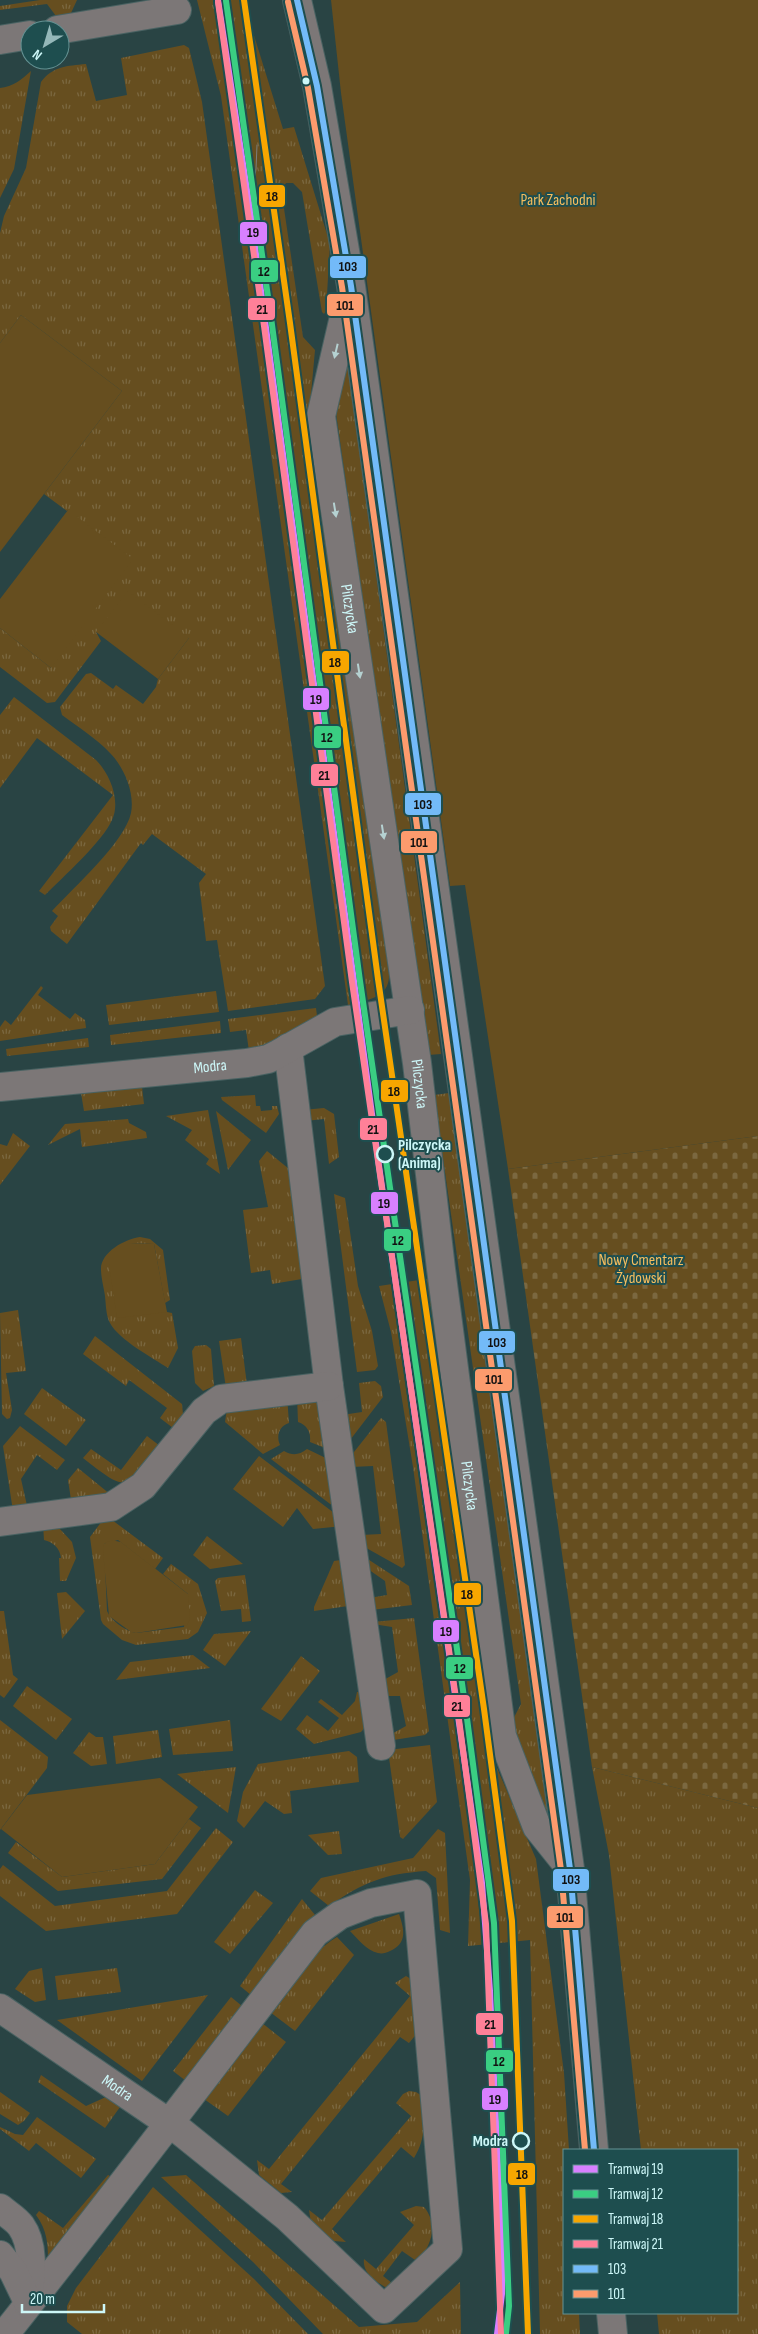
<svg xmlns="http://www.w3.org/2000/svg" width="758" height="2334" viewBox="0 0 758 2334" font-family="'Sofia Sans Condensed',sans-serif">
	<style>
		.grass { fill: url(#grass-tufts) }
		.cemetery { fill: url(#cemetery-stones) }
		.park { fill: #664e1f }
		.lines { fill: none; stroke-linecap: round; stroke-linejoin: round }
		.minor-casing { stroke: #496262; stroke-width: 30 }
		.minor { stroke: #7c7777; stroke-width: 28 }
		.tram { stroke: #7b7f7f; stroke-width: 1 }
		.bus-1-casing { stroke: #1e4e4f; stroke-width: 10 }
		.bus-2-casing { stroke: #1e4e4f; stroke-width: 10 }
		.bus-1 { stroke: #73baf8; stroke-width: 6 }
		.bus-2 { stroke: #fc9b6d; stroke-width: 6 }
		.tram-1-casing { stroke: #1e4e4f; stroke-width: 10 }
		.tram-2-casing { stroke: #1e4e4f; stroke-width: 10 }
		.tram-3-casing { stroke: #1e4e4f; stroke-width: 10 }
		.tram-4-casing { stroke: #1e4e4f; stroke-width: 10 }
		.tram-1 { stroke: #d880ff; stroke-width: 6 }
		.tram-2 { stroke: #3ace82; stroke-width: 6 }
		.tram-3 { stroke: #f7a600; stroke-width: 6 }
		.tram-4 { stroke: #ff8098; stroke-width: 6 }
		.oneway { fill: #b5d1d1 }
		.bus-dot { fill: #cdf7f8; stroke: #1e4e4f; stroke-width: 2 }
		.stop-dot { fill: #1e4e4f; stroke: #cdf7f8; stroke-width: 2.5 }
		.labels { text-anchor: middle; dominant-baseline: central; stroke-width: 4; stroke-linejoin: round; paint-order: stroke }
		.park-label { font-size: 16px; fill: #f6bd5e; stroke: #1e4e4f }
		.street-label { font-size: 16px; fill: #cdf7f8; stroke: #1e4e4f }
		.stop-label { font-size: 16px; font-weight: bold; fill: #cdf7f8; stroke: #1e4e4f; text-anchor: start }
		.line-badge { stroke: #1e4e4f; stroke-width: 2 }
		.pale-badge-label { font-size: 14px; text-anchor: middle; font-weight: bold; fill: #111 }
	</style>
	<defs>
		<pattern id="grass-tufts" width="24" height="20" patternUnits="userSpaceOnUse" patternTransform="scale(1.25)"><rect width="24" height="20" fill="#664e1f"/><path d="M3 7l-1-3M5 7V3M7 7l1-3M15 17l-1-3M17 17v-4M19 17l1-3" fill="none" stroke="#7b6840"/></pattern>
		<pattern id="cemetery-stones" width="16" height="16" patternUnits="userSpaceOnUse" patternTransform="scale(1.25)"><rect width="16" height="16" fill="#664e1f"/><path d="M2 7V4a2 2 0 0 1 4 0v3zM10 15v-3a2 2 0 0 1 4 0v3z" fill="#7b6840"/></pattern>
	</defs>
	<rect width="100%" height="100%" fill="#294444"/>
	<g class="grass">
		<polygon points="40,0 77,0 71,13 59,20 47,4 0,10 0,6"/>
		<path d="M197,0H243L283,129L294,127L330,244L326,311L324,314L322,312L302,192L293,183H286L282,188V195L303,337L315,350L310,405L389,974C390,998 367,1000 348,1005L221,96Z"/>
		<path d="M184,45L189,48L202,102L325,986L315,999L228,1011L217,940L206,941L199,883L206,874L152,834L143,845L141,843L67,944L51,931L50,927L58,916L52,911C73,888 125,842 131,813C135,793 124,767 110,753C97,739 78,727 62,715L60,707L86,674L91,673L113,689L116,685L143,704L156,687L158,679L189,638L96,632L101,641L55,702L47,703L0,667V628L51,668L68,510L67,511L44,494L122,391L21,315L0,343V233L4,216L26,168L41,82C53,66 67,66 86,64L96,101L127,95L121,58Z"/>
		<path d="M31,71L14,169L0,198V88C13,87 22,79 31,71Z"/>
		<polygon points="346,363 348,368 441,1054 428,1055 336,413 335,405"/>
		<path d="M14,697L96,760C110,774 121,801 112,820C103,841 63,877 45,895L39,891L113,795L37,738L0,788V715Z"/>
		<polygon points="41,986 43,988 38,995 70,1019 75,1013 85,1020 86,1028 0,1041 0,1027 5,1020 11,1025"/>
		<polygon points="216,991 219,1012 109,1025 106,1005"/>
		<polygon points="316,1008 317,1016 266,1046 249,1051 246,1030 230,1032 228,1019"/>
		<polygon points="220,1021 221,1033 111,1045 110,1035"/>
		<polygon points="88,1038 89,1047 7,1056 6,1049"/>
		<polygon points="142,1087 144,1104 84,1111 81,1093"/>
		<polygon points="449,1093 458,1158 548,1816 509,1727 521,1704 434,1095"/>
		<polygon points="255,1095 256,1106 260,1106 261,1111 272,1110 272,1106 277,1106 279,1114 266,1133 222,1100 221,1097"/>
		<polygon points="324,1108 334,1114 339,1157 329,1164 324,1119 305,1121 303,1110"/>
		<polygon points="208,1110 220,1174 206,1164 209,1159 185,1140 192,1130 166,1116"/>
		<polygon points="216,1111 251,1140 228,1170"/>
		<polygon points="128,1119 129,1123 146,1132 147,1138 82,1147 80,1129 48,1145 65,1124"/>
		<polygon points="13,1133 30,1146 0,1185 0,1144 7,1146"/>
		<polygon points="267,1151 294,1173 308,1278 272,1284 270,1270 251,1273 243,1210 268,1207 259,1161"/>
		<polygon points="334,1194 345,1198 358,1286 372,1331 378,1366 375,1370 357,1372"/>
		<path d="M140,1237L150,1239L163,1250L170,1300L165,1303L154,1244L130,1243L167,1312L172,1313L178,1348L168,1368C153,1358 119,1340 110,1323C106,1316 106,1305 105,1296C104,1288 101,1278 101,1269C101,1252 125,1239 140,1237Z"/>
		<polygon points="433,1278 491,1754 536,1859 564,2073 569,2150 564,2150 564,2313 579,2313 580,2334 540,2334 530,1940 468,1946 470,1880 451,1744 413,1467 391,1332 379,1286"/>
		<polygon points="18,1310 26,1371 6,1373 12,1410 10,1418 7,1419 2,1414 0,1313"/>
		<polygon points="95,1336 182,1404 183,1414 173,1428 160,1418 167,1408 129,1380 126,1386 83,1354"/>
		<polygon points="241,1338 247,1385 226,1388 219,1341"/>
		<polygon points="206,1345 211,1349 214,1386 203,1391 195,1383 192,1351 195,1346"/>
		<polygon points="375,1381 381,1386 383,1397 347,1444 342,1415 362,1412 359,1383"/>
		<polygon points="42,1388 86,1420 66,1446 24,1414"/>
		<path d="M287,1396L289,1423C279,1426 276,1436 280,1445L263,1454L225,1422L227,1409Z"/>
		<path d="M297,1396L311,1398L323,1407L330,1450L310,1442C311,1432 307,1425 298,1422Z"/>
		<polygon points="381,1418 386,1422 405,1565 402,1568 361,1545 361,1535 381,1534 373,1466 351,1467 350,1457"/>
		<polygon points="20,1426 65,1460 57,1470 37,1455 21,1479 28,1510 13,1511 3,1446"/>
		<path d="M147,1436L160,1446C125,1490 129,1494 83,1458L91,1449L121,1470Z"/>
		<path d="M307,1449L334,1462L342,1513L271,1459L284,1451C293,1456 299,1455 307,1449Z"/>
		<polygon points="259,1456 342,1519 343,1526 313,1529 297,1508 283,1527 233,1489"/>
		<polygon points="78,1468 116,1499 72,1506 68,1480"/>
		<path d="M112,1520L163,1558L155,1569L118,1540L104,1544L107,1611C111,1621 126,1631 136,1633L184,1627L188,1594L163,1574L171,1564L198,1584L207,1613L198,1632L188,1639L136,1645L122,1640L103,1624L101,1620L90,1537L102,1521Z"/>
		<path d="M43,1524L59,1528L72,1542L76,1558L66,1581H60L59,1558H61C60,1548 53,1542 44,1540Z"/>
		<polygon points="207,1536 243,1564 210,1569 193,1555"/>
		<polygon points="363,1556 409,1586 412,1605 371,1610 369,1598 387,1595 385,1581 365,1567"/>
		<polygon points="347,1559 348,1606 314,1611 314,1607 334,1561"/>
		<polygon points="245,1575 251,1621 242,1622 241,1609 221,1611 215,1581 218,1578"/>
		<polygon points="66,1592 85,1611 62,1639 57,1593"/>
		<polygon points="0,1611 4,1611 13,1675 18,1679 4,1698 0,1695"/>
		<polygon points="414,1618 429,1731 425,1735 387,1741 386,1737 406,1726 400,1696 381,1696 380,1682 398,1672 392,1627 373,1624 373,1622"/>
		<polygon points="251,1631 225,1666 203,1650 214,1634"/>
		<polygon points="193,1655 210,1668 116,1680 130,1662"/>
		<polygon points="301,1656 320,1671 281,1721 261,1709"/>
		<polygon points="27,1686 72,1719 56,1740 13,1706"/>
		<polygon points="364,1691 368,1723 361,1732 314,1744 296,1729 307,1715 328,1731 339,1718 318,1702 321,1699 342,1715 355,1701 357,1692"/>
		<polygon points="0,1720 48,1757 47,1768 0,1830"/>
		<polygon points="230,1720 233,1751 173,1755 169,1729"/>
		<polygon points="158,1730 162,1757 116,1764 113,1736"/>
		<polygon points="89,1732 96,1737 103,1737 107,1764 91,1766 73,1753"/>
		<polygon points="430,1745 437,1802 403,1839 400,1837 388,1750"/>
		<polygon points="349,1751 357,1757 359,1782 290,1791 292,1813 284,1814 265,1801 244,1828 237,1821 243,1792 258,1764"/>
		<polygon points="236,1767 228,1813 177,1774"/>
		<polygon points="592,1767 758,1808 758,2334 659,2334 657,2313 737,2313 737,2150 641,2150 609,1855"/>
		<polygon points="189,1819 201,1828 162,1879 58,1891 8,1853 16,1842 62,1877 155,1864"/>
		<polygon points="216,1828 233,1842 177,1914 46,1931 0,1896 0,1869 3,1865 55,1906 167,1891"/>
		<path d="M438,1829L445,1833L450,1933L440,1930L436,1878L426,1871C384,1874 364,1882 329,1906L310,1891L321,1878L413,1858Z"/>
		<polygon points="339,1831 342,1854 328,1855 308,1835"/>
		<polygon points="255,1890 273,1903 230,1954 214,1942"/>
		<polygon points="302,1899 315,1915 299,1932 251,1995 240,1986"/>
		<path d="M399,1914C404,1929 408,1943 390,1951C386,1953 382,1954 378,1953C367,1951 358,1939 350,1931Z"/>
		<path d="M337,1937L354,1955L295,2031L270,2012C290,1986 309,1954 337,1937Z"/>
		<polygon points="42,1968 46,2000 35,2002 15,1989 29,1971"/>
		<polygon points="117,1968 121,1992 58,2000 55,1976"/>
		<polygon points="406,1976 414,1981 419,2031 409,2043 400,2037 281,2184 292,2192 281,2193 259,2175 257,2160 269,2169 410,1996 395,1983"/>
		<polygon points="208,1995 142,2081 57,2020"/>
		<polygon points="231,1997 242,2006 186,2081 173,2071"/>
		<polygon points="262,2023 286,2042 228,2116 204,2099"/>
		<polygon points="41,2075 86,2106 106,2097 120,2107 105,2128 38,2082"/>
		<path d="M409,2091L416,2092L422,2096C424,2119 427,2137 414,2158L401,2147L332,2229L346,2242L334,2241L311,2223L309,2210L322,2220L411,2116L396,2103L403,2094Z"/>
		<polygon points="0,2092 30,2113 24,2121 18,2125 0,2114"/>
		<polygon points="37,2117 96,2159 81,2178 36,2143 29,2151 0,2129 0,2127 15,2134 23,2135"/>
		<path d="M108,2175L114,2178L48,2261C48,2243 47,2230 36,2215L39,2211L63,2228Z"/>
		<polygon points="186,2175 359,2327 417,2322 460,2282 461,2334 323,2334 253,2262 161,2177"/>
		<polygon points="153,2187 254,2279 308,2334 82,2334 67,2322 67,2306 76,2288"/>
		<path d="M416,2206L424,2207C439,2225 431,2245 418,2262L402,2251L383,2276L397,2287L389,2289C378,2283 362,2274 364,2259L376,2269L414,2225L400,2212Z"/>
	</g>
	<polygon class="cemetery" points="758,1136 758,1808 592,1767 508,1169"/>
	<g class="park">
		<polygon points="331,0 758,0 758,1136 508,1169 465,885 450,886 341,93"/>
		<polygon points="21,315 122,391 0,552 0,343"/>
		<polygon points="68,510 133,559 51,668 0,628 0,599"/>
		<polygon points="128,591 189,638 158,679 96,632"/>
		<polygon points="130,1243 154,1244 167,1312 117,1318 109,1265"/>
		<polygon points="111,1540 121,1542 188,1594 190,1619 187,1625 136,1633 131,1632 109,1616 103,1551 104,1544"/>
		<polygon points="160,1778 198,1807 155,1864 62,1877 1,1829 27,1795"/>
	</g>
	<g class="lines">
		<defs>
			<g id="minor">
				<polyline points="297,0 317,86 351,286 464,1099 570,1869 594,2150"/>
				<polyline points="57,30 177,10"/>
				<polyline points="0,40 30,35"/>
				<path id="s1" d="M347,304L321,416L417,1063L441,1269L502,1736L537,1827L569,1867"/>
				<polyline points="288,1048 329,1386 381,1746"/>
				<path id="s2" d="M0,1087L247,1063L268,1059L278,1054L335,1022L410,1010"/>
				<polyline points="0,1522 111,1507 143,1486 204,1411 221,1399 329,1386"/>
				<path id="s3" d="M0,2008L179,2130L287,2217L384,2309L448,2249L417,1894L371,1903L340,1915L315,1933C212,2067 110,2202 5,2334"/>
				<path d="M0,2208C7,2214 16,2219 21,2226C36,2247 30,2280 28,2304"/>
				<polyline points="0,2255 13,2271 28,2302"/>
				<polyline points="611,2313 613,2334"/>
			</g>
		</defs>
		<use href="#minor" class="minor-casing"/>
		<use href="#minor" class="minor"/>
		<polyline class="tram" points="250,209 256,169 257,145"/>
		<defs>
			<polyline id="bus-1" points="297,0 317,86 351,286 464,1099 570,1869 594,2150"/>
			<polyline id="bus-2" points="288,2 308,88 342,287 455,1100 561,1870 585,2150"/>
		</defs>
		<use href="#bus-1" class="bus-1-casing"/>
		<use href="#bus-2" class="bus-2-casing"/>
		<use href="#bus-1" class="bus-1"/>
		<use href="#bus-2" class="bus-2"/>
		<defs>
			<polyline id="tram-1" points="218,0 250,209 379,1166 482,1883 490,1991 502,2252 502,2294 497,2334"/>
			<polyline id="tram-2" points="226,1 272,325 360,981 466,1711 494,1923 509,2306 506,2333"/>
			<polyline id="tram-3" points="244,0 290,323 378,979 484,1709 512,1921 528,2334"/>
			<polyline id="tram-4" points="218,2 264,326 352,982 458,1712 486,1924 501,2334"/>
		</defs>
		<use href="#tram-1" class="tram-1-casing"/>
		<use href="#tram-2" class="tram-2-casing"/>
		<use href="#tram-3" class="tram-3-casing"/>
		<use href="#tram-4" class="tram-4-casing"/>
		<use href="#tram-1" class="tram-1"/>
		<use href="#tram-2" class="tram-2"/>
		<use href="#tram-3" class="tram-3"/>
		<use href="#tram-4" class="tram-4"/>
	</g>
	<defs><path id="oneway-solid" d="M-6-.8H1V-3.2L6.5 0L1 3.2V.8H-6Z" transform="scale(1.25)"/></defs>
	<g class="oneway">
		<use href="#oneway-solid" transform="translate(336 351) rotate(103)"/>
		<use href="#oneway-solid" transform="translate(335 510) rotate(81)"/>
		<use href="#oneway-solid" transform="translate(359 671) rotate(81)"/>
		<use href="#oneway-solid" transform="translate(383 832) rotate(81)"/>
	</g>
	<circle class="bus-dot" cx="306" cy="81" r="4.5"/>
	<g class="stop-dot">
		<circle cx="385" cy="1154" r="8"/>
		<circle cx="521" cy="2141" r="8"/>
	</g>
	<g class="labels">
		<g class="park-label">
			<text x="558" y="200">Park Zachodni</text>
			<text x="641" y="1260">Nowy Cmentarz<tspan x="641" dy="18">Żydowski</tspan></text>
		</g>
		<g class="street-label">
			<text stroke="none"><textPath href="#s1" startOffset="310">Pilczycka</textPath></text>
			<text stroke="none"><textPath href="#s2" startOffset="211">Modra</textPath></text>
			<text stroke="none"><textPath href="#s1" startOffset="790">Pilczycka</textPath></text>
			<text stroke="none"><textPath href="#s1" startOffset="1195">Pilczycka</textPath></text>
			<text stroke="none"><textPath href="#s3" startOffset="142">Modra</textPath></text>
		</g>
		<g class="stop-label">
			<text x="398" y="1145">Pilczycka<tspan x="398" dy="18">(Anima)</tspan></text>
			<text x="508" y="2141" text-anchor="end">Modra</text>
		</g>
	</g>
	<g class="line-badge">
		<rect x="258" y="184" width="28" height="24" rx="5" fill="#f7a600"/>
		<rect x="239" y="221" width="29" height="24" rx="5" fill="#d880ff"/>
		<rect x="329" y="255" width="38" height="24" rx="5" fill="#73baf8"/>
		<rect x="250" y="259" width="29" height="24" rx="5" fill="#3ace82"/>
		<rect x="326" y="293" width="38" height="24" rx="5" fill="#fc9b6d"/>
		<rect x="247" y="297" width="29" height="24" rx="5" fill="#ff8098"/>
		<rect x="321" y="650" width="29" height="24" rx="5" fill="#f7a600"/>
		<rect x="302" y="687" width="28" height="24" rx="5" fill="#d880ff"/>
		<rect x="313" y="725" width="29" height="24" rx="5" fill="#3ace82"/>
		<rect x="310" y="763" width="29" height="24" rx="5" fill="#ff8098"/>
		<rect x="404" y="792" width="38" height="24" rx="5" fill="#73baf8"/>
		<rect x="400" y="830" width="38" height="24" rx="5" fill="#fc9b6d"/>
		<rect x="380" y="1079" width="29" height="24" rx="5" fill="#f7a600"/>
		<rect x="359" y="1117" width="29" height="24" rx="5" fill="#ff8098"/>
		<rect x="370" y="1191" width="29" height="24" rx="5" fill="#d880ff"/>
		<rect x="383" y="1228" width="29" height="24" rx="5" fill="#3ace82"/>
		<rect x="478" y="1330" width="38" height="24" rx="5" fill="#73baf8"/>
		<rect x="474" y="1368" width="39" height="24" rx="5" fill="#fc9b6d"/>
		<rect x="453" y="1582" width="29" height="24" rx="5" fill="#f7a600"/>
		<rect x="432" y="1619" width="28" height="24" rx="5" fill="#d880ff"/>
		<rect x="445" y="1656" width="29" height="24" rx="5" fill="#3ace82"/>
		<rect x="443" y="1694" width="28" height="24" rx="5" fill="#ff8098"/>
		<rect x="552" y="1868" width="38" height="24" rx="5" fill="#73baf8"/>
		<rect x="546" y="1905" width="38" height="24" rx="5" fill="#fc9b6d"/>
		<rect x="475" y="2012" width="29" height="24" rx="5" fill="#ff8098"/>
		<rect x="485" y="2049" width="29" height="24" rx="5" fill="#3ace82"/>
		<rect x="481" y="2087" width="28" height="24" rx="5" fill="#d880ff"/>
		<rect x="507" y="2162" width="29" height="24" rx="5" fill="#f7a600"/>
	</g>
	<g class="pale-badge-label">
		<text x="272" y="201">18</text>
		<text x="253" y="237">19</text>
		<text x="348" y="271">103</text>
		<text x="264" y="276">12</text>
		<text x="345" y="310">101</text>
		<text x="262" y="314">21</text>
		<text x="335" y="667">18</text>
		<text x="316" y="704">19</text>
		<text x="327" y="742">12</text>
		<text x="324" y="780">21</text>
		<text x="423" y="809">103</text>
		<text x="419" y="847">101</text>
		<text x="394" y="1096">18</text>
		<text x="373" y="1134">21</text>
		<text x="384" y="1208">19</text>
		<text x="398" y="1245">12</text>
		<text x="497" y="1347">103</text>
		<text x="494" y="1384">101</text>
		<text x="467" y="1599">18</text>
		<text x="446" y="1636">19</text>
		<text x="460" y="1673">12</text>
		<text x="457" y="1711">21</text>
		<text x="571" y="1884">103</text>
		<text x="565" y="1922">101</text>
		<text x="490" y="2029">21</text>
		<text x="499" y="2066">12</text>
		<text x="495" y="2104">19</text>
		<text x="522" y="2179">18</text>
	</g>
	<rect x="563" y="2149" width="175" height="165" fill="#1e4e4f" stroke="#649293"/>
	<rect x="573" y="2165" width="25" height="8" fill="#d880ff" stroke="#649293"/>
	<text x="608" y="2174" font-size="15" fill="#cdf7f8">Tramwaj 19</text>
	<rect x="573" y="2190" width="25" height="8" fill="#3ace82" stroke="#649293"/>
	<text x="608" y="2199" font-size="15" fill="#cdf7f8">Tramwaj 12</text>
	<rect x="573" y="2215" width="25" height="8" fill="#f7a600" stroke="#649293"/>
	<text x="608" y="2224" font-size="15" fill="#cdf7f8">Tramwaj 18</text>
	<rect x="573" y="2240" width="25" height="8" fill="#ff8098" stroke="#649293"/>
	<text x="608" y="2249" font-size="15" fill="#cdf7f8">Tramwaj 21</text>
	<rect x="573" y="2265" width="25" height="8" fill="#73baf8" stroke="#649293"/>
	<text x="608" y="2274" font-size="15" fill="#cdf7f8">103</text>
	<rect x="573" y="2290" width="25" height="8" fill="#fc9b6d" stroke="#649293"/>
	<text x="608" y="2299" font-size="15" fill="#cdf7f8">101</text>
	<g transform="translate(45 45) rotate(218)"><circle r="24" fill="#1e4e4f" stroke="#649293"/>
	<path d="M0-4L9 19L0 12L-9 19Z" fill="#94b8b9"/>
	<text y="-8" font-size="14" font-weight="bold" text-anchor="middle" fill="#cdf7f8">N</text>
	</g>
	<path d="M22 2304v8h82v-8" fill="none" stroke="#cdf7f8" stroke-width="2.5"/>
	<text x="30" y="2304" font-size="15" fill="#cdf7f8" stroke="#1e4e4f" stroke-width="4" paint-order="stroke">20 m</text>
</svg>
